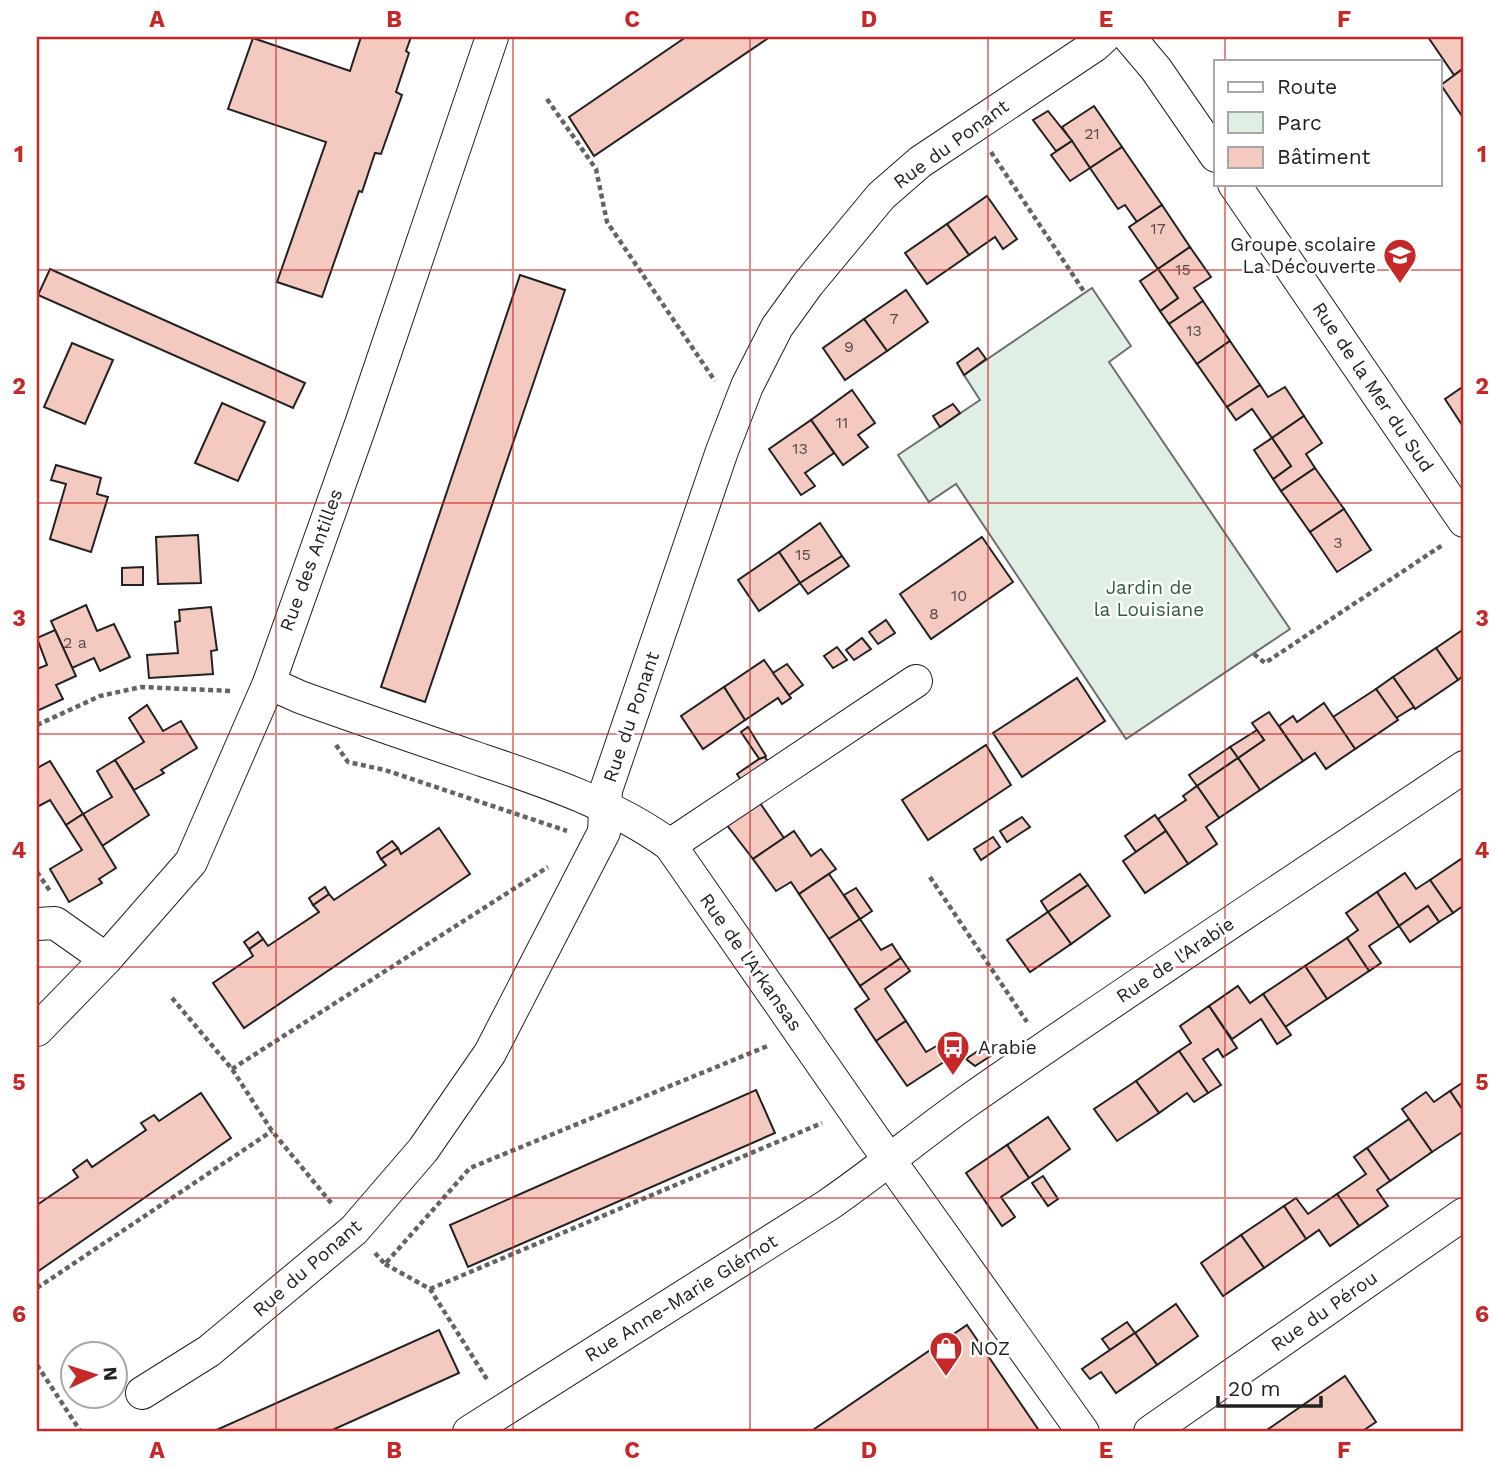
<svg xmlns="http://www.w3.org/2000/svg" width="1501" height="1469" viewBox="0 0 1501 1469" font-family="'Work Sans',sans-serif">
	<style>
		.green { fill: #e0efe3; stroke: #6f6f6f; stroke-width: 2 }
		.building { fill: #f3c9c0; stroke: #222; stroke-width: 2 }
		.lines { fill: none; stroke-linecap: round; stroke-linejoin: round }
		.street-casing { stroke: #222; stroke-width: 34 }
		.path { stroke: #646464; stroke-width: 4.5; stroke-dasharray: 5 3.5; stroke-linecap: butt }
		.street { stroke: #fff; stroke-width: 32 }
		.grid { fill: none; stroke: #c62828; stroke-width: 2; stroke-opacity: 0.55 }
		.labels { text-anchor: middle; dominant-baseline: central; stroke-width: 5; stroke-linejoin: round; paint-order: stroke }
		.number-label { font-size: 16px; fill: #564c4a }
		.street-label { font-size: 19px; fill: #222; stroke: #fff }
		.poi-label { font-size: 19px; fill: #222; stroke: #fff; text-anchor: start }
		.park-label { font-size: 19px; fill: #2f5e38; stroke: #fff }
		.neatline { fill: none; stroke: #c62828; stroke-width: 2.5 }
		.grid-label { font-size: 23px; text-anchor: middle; font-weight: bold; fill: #c62828 }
	</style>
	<rect width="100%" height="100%" fill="#fff"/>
	<polygon class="green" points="1092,288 1131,346 1109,362 1290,629 1126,739 956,484 929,502 898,455 980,400 964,375"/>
	<g class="building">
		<polygon points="361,37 411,37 406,51 409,53 396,92 402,95 381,154 375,153 362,192 359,191 322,297 277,282 326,142 228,109 253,38 350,71"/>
		<polygon points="686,37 770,37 594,156 569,117"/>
		<polygon points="1428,37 1464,37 1464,68 1454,75"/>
		<polygon points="1464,68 1464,119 1441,85"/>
		<polygon points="1094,106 1122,147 1090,168 1062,127"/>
		<polygon points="1048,111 1072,141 1056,151 1033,120"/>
		<polygon points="1072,141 1090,168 1070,181 1051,155"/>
		<polygon points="1122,147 1162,205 1137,222 1125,205 1118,209 1090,168"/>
		<polygon points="987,196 1017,239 1003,249 995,237 969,255 947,224"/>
		<polygon points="1162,205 1190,247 1158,269 1129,227"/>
		<polygon points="947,224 969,255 927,284 905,253"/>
		<polygon points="1190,247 1211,277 1194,288 1203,301 1169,324 1160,311 1178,298 1158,269"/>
		<polygon points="50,269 305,383 293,408 38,295"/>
		<polygon points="1158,269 1178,298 1160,311 1140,281"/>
		<polygon points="520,275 565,290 425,702 381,687"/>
		<polygon points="906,290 928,322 887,351 864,319"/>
		<polygon points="1203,301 1230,341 1197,364 1169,324"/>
		<polygon points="864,319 887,351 845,380 823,348"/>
		<polygon points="1230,341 1260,385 1227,407 1197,364"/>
		<polygon points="72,343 113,360 85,424 44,407"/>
		<polygon points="978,348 986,359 964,375 957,363"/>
		<polygon points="1260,385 1268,397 1285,387 1304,416 1272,438 1252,409 1236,420 1227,407"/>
		<polygon points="1464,386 1464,428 1445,399"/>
		<polygon points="852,390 875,423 858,435 868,447 843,465 811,420"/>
		<polygon points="222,403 265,422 238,481 195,463"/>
		<polygon points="953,404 960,413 940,427 933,416"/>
		<polygon points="1304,416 1322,443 1306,454 1315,468 1281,491 1273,479 1291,466 1272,438"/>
		<polygon points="811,420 834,453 805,473 815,486 801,495 769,449"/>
		<polygon points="1272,438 1291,466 1273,479 1254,450"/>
		<polygon points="56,465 101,478 97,494 108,497 91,552 50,539 66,484 51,480"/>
		<polygon points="1315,468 1344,509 1310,532 1281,491"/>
		<polygon points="1344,509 1371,550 1337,572 1310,532"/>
		<polygon points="820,523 842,556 800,583 779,552"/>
		<polygon points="198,535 201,583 158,584 156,537"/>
		<polygon points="982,537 1013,582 931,639 900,594"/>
		<polygon points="779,552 800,583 759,611 738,580"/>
		<polygon points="842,556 849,566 808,594 800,583"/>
		<polygon points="143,567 143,585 122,585 122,568"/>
		<polygon points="86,605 97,631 114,624 130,657 100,671 94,658 72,668 51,621"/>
		<polygon points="211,607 217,650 211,651 213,674 149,678 147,655 178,653 175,622 180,621 179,610"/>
		<polygon points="886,620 895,633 878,644 869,632"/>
		<polygon points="1464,629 1464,675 1458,680 1436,648"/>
		<polygon points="55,630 76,676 56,685 63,699 37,711 37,669 47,665 37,638"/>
		<polygon points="862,638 871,649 854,660 846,650"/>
		<polygon points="837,647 847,660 833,668 824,656"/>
		<polygon points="1436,648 1458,680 1415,709 1393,677"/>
		<polygon points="764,660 791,698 782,704 778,698 745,720 724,687"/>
		<polygon points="787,664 803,685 789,695 773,673"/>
		<polygon points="1393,677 1414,707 1396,718 1376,689"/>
		<polygon points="1077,678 1105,721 1022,777 993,733"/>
		<polygon points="724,687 745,720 703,749 681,716"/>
		<polygon points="1376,689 1398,720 1355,749 1333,717"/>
		<polygon points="1324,703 1355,749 1326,769 1315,753 1303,761 1279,726 1293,716 1297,722"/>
		<polygon points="147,705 163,731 181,721 197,748 161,770 164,773 134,790 115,760 144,742 129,718"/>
		<polygon points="1269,712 1303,761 1260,790 1238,758 1264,740 1252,723"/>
		<polygon points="748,727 766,756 760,760 741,732"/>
		<polygon points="1257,730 1264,740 1238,758 1230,747"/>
		<polygon points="986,745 1011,785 928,840 902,800"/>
		<polygon points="1230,747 1238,758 1197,786 1189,775"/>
		<polygon points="765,757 772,768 745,786 737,774 759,759"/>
		<polygon points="1238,758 1260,790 1219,818 1197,786"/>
		<polygon points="115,760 149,815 102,846 83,814 112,797 97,771"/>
		<polygon points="50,761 83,814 66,825 50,800 37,807 37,768"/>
		<polygon points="1197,786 1219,818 1206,827 1217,844 1188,864 1158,819 1186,800 1183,796"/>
		<polygon points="760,803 784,838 753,859 726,824"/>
		<polygon points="83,814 116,868 99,879 102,883 69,902 50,869 82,850 66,825"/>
		<polygon points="1155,815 1166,831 1136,852 1125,836"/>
		<polygon points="1022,817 1030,827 1007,842 1000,831"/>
		<polygon points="439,828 470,874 244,1028 213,983 253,956 249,949 263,939 268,946 319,912 313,905 329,894 334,900 386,865 381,859 398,848 401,854"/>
		<polygon points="794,831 811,856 821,849 836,869 799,894 791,882 776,891 753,859"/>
		<polygon points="1166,831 1188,864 1145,893 1123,861"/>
		<polygon points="993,837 1000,847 981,860 974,849"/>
		<polygon points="392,841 398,848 381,859 377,852"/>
		<polygon points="1464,857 1464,905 1453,913 1430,880"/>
		<polygon points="1405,873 1416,889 1430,880 1453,913 1439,922 1428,906 1399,926 1377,892"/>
		<polygon points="829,874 860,919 829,939 799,894"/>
		<polygon points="1080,874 1088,885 1048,912 1041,901"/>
		<polygon points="1088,885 1110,916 1071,944 1048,912"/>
		<polygon points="325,887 329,894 313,905 309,898"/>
		<polygon points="856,888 872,911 860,919 844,895"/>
		<polygon points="1377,892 1399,926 1369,946 1381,963 1369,971 1347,938 1358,930 1346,913"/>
		<polygon points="1428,906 1439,922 1410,942 1399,926"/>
		<polygon points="1048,912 1071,944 1030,972 1007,940"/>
		<polygon points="860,919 881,950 892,944 901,958 860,986 829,939"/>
		<polygon points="258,932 263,939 249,949 244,942"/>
		<polygon points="1347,938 1369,971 1327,999 1305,966"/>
		<polygon points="901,958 910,971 885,989 906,1021 876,1041 855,1009 869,999 860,986"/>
		<polygon points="1305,966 1327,999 1285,1027 1263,994"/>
		<polygon points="1238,986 1250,1003 1263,994 1291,1035 1277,1044 1261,1019 1232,1039 1209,1006"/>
		<polygon points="1209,1006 1237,1048 1223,1057 1218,1049 1203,1059 1221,1085 1208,1093 1179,1051 1191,1043 1180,1026"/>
		<polygon points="906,1021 926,1052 940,1044 950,1058 907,1086 876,1041"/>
		<polygon points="985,1046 992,1055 975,1066 966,1059"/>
		<polygon points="1179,1051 1208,1093 1194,1102 1187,1093 1159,1113 1136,1081"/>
		<polygon points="1136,1081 1159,1113 1117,1141 1094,1109"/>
		<polygon points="1462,1083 1464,1085 1464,1112 1450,1091"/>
		<polygon points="756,1090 775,1133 468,1267 450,1225"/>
		<polygon points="1450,1091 1464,1112 1464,1131 1432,1152 1402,1109 1426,1092 1434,1102"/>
		<polygon points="201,1093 231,1138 37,1272 37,1205 78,1177 73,1170 87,1160 92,1167 146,1130 141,1123 154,1115 159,1121"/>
		<polygon points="1048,1117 1070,1149 1029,1178 1007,1145"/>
		<polygon points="1409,1119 1432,1152 1390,1181 1367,1148"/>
		<polygon points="1007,1145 1029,1178 1001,1197 1015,1217 1002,1226 966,1173"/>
		<polygon points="1367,1148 1390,1181 1377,1190 1388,1206 1359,1226 1337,1194 1366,1174 1354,1157"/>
		<polygon points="1043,1176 1058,1199 1048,1206 1032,1183"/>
		<polygon points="1337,1194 1359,1226 1330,1246 1319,1230 1306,1239 1284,1206 1296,1198 1308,1214"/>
		<polygon points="1284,1206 1306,1239 1264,1268 1241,1235"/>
		<polygon points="1241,1235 1264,1268 1223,1296 1201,1263"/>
		<polygon points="1176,1304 1198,1336 1157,1365 1135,1333"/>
		<polygon points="1127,1322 1135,1333 1110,1350 1102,1339"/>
		<polygon points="967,1325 1040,1432 810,1432"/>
		<polygon points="439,1330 459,1373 328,1432 212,1432"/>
		<polygon points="1135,1333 1157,1365 1116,1393 1101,1372 1090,1379 1082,1369"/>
		<polygon points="1345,1376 1376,1422 1361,1432 1264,1432"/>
	</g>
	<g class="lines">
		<defs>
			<g id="street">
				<polyline points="1129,37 1156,69 1216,156"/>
				<polyline points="1234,184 1464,521"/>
				<path d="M269,683L300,697C358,718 417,738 476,758C544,781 612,803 670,845L870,1133L1083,1432"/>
				<polyline points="670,845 916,681"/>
				<polyline points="37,924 55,923 106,959"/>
				<polyline points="37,1030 106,959 191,862 269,683 362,421 492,37"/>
				<polyline points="142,1393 209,1351 354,1230 423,1150 490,1053 604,832 606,790 722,451 747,386 777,327 808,284 881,196 920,162 1094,46 1104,37"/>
				<path d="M469,1432L828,1205C876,1172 920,1135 968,1101C1131,987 1299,878 1464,767"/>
				<polyline points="1150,1432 1464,1214"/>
			</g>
		</defs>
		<use href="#street" class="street-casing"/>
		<g class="path">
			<polyline points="547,99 596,169 607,222 715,381"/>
			<polyline points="991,152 1085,293"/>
			<polyline points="1254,654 1265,663 1444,544"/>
			<polyline points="37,725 100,696 141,687 231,691"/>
			<polyline points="336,745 348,762 385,770 567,831"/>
			<polyline points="37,872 50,891"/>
			<polyline points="930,877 1027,1022"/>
			<polyline points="172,998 232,1069 272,1131 332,1204"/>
			<polyline points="232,1069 548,867"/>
			<polyline points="375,1253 385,1264 470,1168 770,1045"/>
			<polyline points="385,1264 430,1289 488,1381"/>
			<polyline points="37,1288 272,1131"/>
			<polyline points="430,1289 822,1123"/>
			<polyline points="37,1365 81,1432"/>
		</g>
		<use href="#street" class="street"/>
	</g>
	<path class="grid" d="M276,37V1432M513,37V1432M750,37V1432M988,37V1432M1225,37V61M1225,184V1432M37,270H1464M37,503H1464M37,734H1464M37,967H1464M37,1198H1464"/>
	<defs>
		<symbol id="school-pin" viewBox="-11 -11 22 30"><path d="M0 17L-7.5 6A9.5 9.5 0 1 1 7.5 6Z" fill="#c62828" stroke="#fff"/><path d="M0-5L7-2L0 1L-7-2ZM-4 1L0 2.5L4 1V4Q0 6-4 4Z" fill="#fff"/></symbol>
		<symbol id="bus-pin" viewBox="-11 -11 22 30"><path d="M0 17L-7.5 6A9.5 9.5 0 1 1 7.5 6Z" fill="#c62828" stroke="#fff"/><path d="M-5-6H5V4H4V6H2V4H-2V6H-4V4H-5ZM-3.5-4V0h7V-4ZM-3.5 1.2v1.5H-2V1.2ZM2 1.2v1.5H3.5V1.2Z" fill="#fff"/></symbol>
		<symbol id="shop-pin" viewBox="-11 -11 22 30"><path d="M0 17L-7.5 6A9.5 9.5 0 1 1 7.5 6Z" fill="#c62828" stroke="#fff"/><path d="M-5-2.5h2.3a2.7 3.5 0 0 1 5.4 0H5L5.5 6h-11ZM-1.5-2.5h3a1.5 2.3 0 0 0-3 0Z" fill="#fff"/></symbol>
	</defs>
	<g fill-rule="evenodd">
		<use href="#school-pin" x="1381" y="236" width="38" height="52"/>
		<use href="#bus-pin" x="934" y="1028" width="38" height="52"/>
		<use href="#shop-pin" x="927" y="1329" width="38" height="52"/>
	</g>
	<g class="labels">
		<g class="number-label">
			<text x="1092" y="133">21</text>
			<text x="1158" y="228">17</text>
			<text x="1183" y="269">15</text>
			<text x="894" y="318">7</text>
			<text x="1194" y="330">13</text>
			<text x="849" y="346">9</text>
			<text x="842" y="422">11</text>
			<text x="800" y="448">13</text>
			<text x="1338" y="542">3</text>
			<text x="803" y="554">15</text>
			<text x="959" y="595">10</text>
			<text x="934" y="613">8</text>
			<text x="75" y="642">2 a</text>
		</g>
		<g class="street-label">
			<text transform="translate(951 144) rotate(-36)">Rue du Ponant</text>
			<text transform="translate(1373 387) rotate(56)">Rue de la Mer du Sud</text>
			<text transform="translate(311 560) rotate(-70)">Rue des Antilles</text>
			<text transform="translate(631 717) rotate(-71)">Rue du Ponant</text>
			<text transform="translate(1175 960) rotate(-34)">Rue de l'Arabie</text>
			<text transform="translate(751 962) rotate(55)">Rue de l'Arkansas</text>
			<text transform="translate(307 1268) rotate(-41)">Rue du Ponant</text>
			<text transform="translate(681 1298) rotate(-32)">Rue Anne-Marie Glémot</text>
			<text transform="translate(1324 1311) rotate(-35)">Rue du Pérou</text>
		</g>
		<g class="poi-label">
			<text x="1376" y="244" text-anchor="end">Groupe scolaire<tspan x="1376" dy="22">La Découverte</tspan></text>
			<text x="978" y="1047">Arabie</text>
			<text x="970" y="1348">NOZ</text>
		</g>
		<g class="park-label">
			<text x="1149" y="587">Jardin de<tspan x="1149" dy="22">la Louisiane</tspan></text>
		</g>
	</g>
	<rect width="1501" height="1469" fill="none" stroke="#ffffff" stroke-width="77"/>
	<rect x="1214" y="60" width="228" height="126" fill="#ffffff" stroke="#a7a7a7" stroke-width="2"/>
	<rect x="1228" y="82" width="35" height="10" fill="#ffffff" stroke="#a7a7a7" stroke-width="2"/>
	<text x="1277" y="94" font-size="21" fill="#222222">Route</text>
	<rect x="1228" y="112" width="35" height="21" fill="#e0efe3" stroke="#a7a7a7" stroke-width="2"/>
	<text x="1277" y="130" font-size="21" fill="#222222">Parc</text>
	<rect x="1228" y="147" width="35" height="21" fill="#f3c9c0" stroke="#a7a7a7" stroke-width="2"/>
	<text x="1277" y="164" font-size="21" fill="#222222">Bâtiment</text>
	<g transform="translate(94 1375) rotate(86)"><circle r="33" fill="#ffffff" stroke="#a7a7a7" stroke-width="2"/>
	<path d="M0-5L12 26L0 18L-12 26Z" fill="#c62828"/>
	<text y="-10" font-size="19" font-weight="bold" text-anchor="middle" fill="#222222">N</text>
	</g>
	<path d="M1218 1396v10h103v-10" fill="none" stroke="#222222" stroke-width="3.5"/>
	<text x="1228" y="1396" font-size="21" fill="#222222" stroke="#ffffff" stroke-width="5" paint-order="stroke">20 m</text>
	<rect x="38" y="38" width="1424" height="1392" class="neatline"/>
	<g class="grid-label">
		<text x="157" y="27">A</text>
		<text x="394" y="27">B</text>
		<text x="632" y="27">C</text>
		<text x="869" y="27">D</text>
		<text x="1106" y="27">E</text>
		<text x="1344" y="27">F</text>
		<text x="19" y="162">1</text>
		<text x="1482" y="162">1</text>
		<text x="19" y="394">2</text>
		<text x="1482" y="394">2</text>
		<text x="19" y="626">3</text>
		<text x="1482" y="626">3</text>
		<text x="19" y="858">4</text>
		<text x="1482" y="858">4</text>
		<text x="19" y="1090">5</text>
		<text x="1482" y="1090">5</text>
		<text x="19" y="1322">6</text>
		<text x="1482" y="1322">6</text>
		<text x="157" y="1458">A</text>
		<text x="394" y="1458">B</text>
		<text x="632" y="1458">C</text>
		<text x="869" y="1458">D</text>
		<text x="1106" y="1458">E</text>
		<text x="1344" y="1458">F</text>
	</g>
</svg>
